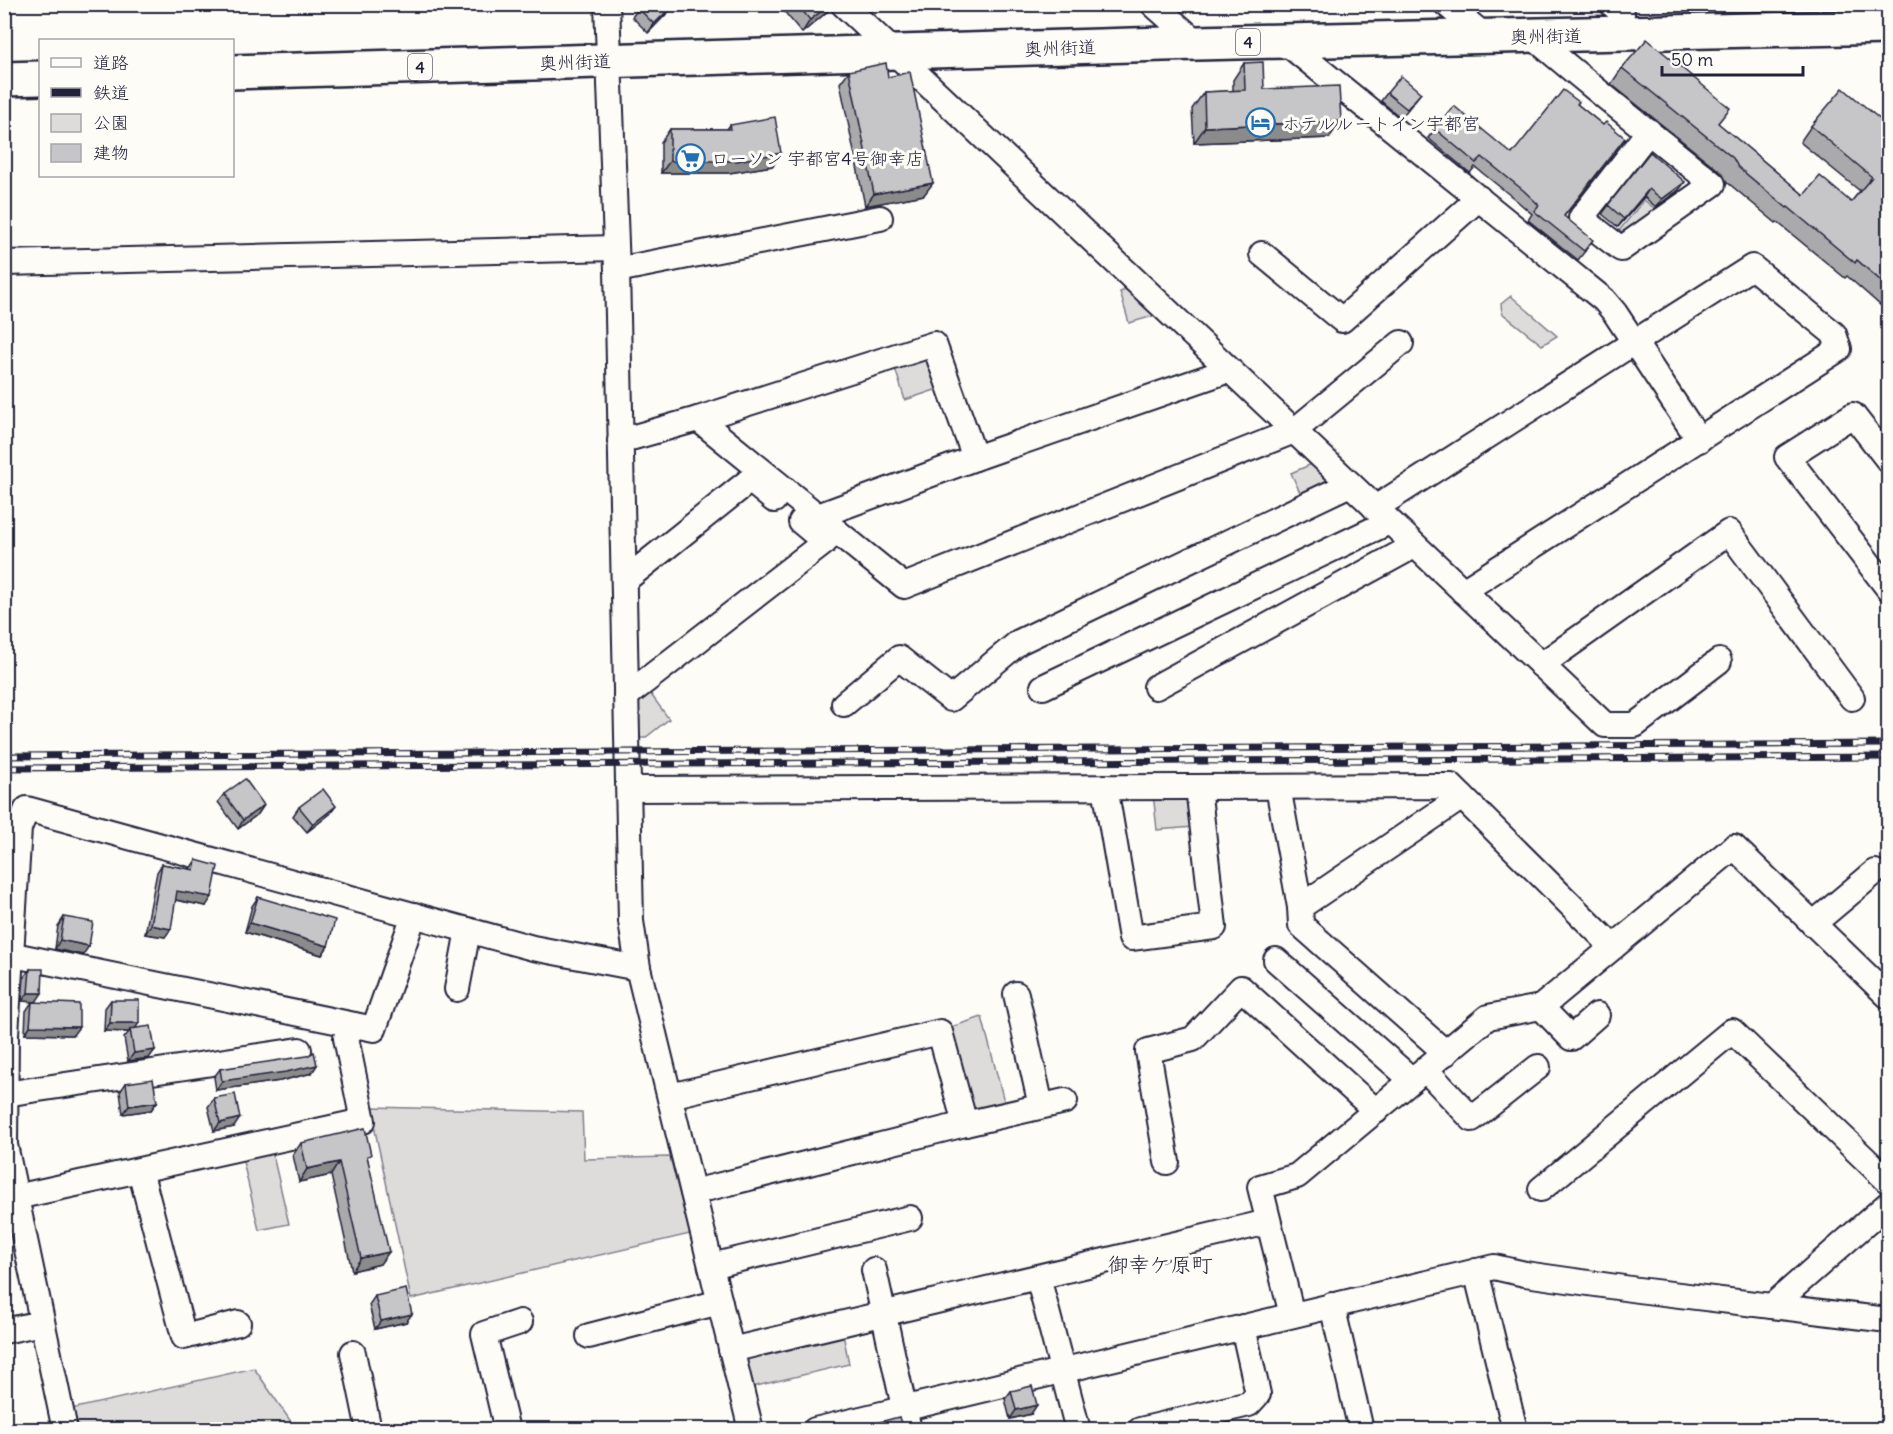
<svg xmlns="http://www.w3.org/2000/svg" width="1893" height="1434" viewBox="0 0 1893 1434" font-family="Delius,'Klee One',sans-serif">
	<style>
		.green { fill: #dddcdb; stroke: #807f8b; stroke-width: 1.5 }
		.lines { fill: none; stroke-linecap: round; stroke-linejoin: round }
		.minor-casing { stroke: #22223b; stroke-width: 28 }
		.highway-casing { stroke: #22223b; stroke-width: 38 }
		.minor { stroke: #fdfcf7; stroke-width: 24 }
		.highway { stroke: #fdfcf7; stroke-width: 33 }
		.rail-casing { stroke: #22223b; stroke-width: 7 }
		.rail { stroke: #fdfcf7; stroke-width: 4.5; stroke-dasharray: 14; stroke-linecap: butt }
		.wall { fill: #aaaaac; stroke: #22223b; stroke-width: 1.5 }
		.shaded-wall { fill: #8b8b8c; stroke: #22223b; stroke-width: 1.5 }
		.building { fill: #c6c6c8; stroke: #22223b; stroke-width: 1.5 }
		.labels { text-anchor: middle; dominant-baseline: central; stroke-width: 6; stroke-linejoin: round; paint-order: stroke }
		.shield { fill: #fdfcf7; stroke: #646373; stroke-width: 1.5 }
		.shield-label { font-size: 16px; font-weight: bold; fill: #22223b }
		.street-label { font-size: 18px; fill: #22223b; stroke: #fdfcf7 }
		.poi-label { font-size: 18px; fill: #22223b; stroke: #fdfcf7; text-anchor: start }
		.quarter-label { font-size: 21px; fill: #22223b; stroke: #fdfcf7 }
	</style>
	<rect width="100%" height="100%" fill="#fdfcf7"/>
	<filter id="ink" filterUnits="userSpaceOnUse"><feTurbulence type="fractalNoise" baseFrequency=".0167" numOctaves="2"/><feDisplacementMap in="SourceGraphic" scale="12" xChannelSelector="R" yChannelSelector="G"/><feConvolveMatrix kernelMatrix="1 2 1 2 8 2 1 2 1" color-interpolation-filters="sRGB"/></filter>
	<g filter="url(#ink)">
		<g class="green">
			<polygon points="1644,200 1660,213 1624,235 1618,232"/>
			<polygon points="1136,286 1164,313 1129,323 1120,292"/>
			<polygon points="1511,296 1557,336 1542,345 1502,313 1501,304"/>
			<polygon points="919,358 932,364 941,388 905,400 894,365"/>
			<polygon points="1321,460 1336,484 1303,499 1291,473"/>
			<polygon points="647,689 669,719 645,738 639,738 637,698"/>
			<polygon points="1153,793 1189,798 1193,827 1157,830"/>
			<polygon points="982,1017 1005,1105 978,1113 972,1108 951,1027"/>
			<polygon points="370,1107 582,1112 584,1159 670,1157 690,1234 411,1299"/>
			<polygon points="271,1147 289,1224 259,1230 242,1157"/>
			<polygon points="842,1329 849,1364 748,1388 741,1352"/>
			<polygon points="254,1368 296,1429 75,1429 71,1409"/>
		</g>
		<g class="lines">
			<defs>
				<g id="minor">
					<polyline points="607,4 617,270 631,921 638,968 751,1430"/>
					<polyline points="843,4 1605,725 1635,725 1719,661"/>
					<polyline points="1153,4 1197,43"/>
					<polyline points="1446,4 1486,37"/>
					<polyline points="1612,4 1622,13 1620,34"/>
					<path d="M1532,36C1591,87 1653,135 1713,184L1621,249L1581,218L1649,131"/>
					<polyline points="1284,41 1604,300 1615,313 1699,440"/>
					<polyline points="1262,254 1342,320 1479,198"/>
					<polyline points="4,263 616,248"/>
					<polyline points="617,270 880,218"/>
					<polyline points="698,419 904,586 1294,431 1401,343"/>
					<polyline points="620,441 698,419 934,344 975,458"/>
					<polyline points="1888,460 1853,415 1787,457 1888,588"/>
					<polyline points="1375,508 1752,267 1834,334 1839,349 1463,591"/>
					<polyline points="818,516 975,458 1229,370"/>
					<polyline points="624,581 750,480 774,500"/>
					<polyline points="1541,665 1729,532 1852,698"/>
					<polyline points="1043,687 1389,522"/>
					<polyline points="1156,687 1414,546"/>
					<polyline points="626,696 825,542 801,522"/>
					<polyline points="844,704 899,658 951,699 1019,642 1350,484"/>
					<polyline points="1105,787 1131,938 1214,927 1198,787"/>
					<polyline points="1278,787 1300,907"/>
					<polyline points="629,789 1451,786 1613,947"/>
					<polyline points="1813,924 1875,872"/>
					<polyline points="4,953 374,1029 414,915"/>
					<polyline points="1276,960 1412,1080"/>
					<polyline points="457,989 468,930"/>
					<polyline points="1016,994 1041,1106"/>
					<polyline points="1541,1007 1571,1038 1597,1015"/>
					<polyline points="1446,1053 1301,925 1300,907 1462,797"/>
					<polyline points="1425,1069 1472,1119 1538,1067"/>
					<polyline points="5,1094 299,1050"/>
					<polyline points="670,1096 940,1032 965,1124 1065,1101"/>
					<polyline points="1167,1162 1148,1051 1193,1039 1241,988 1376,1111"/>
					<polyline points="140,1170 184,1337 238,1323"/>
					<polyline points="1541,1189 1732,1031 1888,1181"/>
					<polyline points="693,1192 965,1124"/>
					<polyline points="16,1197 363,1121 346,1038 354,1025"/>
					<polyline points="711,1266 910,1218"/>
					<polyline points="874,1270 909,1430"/>
					<polyline points="1476,1271 1515,1430"/>
					<polyline points="1038,1277 1078,1430"/>
					<polyline points="1332,1305 1361,1430"/>
					<polyline points="1772,1306 1888,1204"/>
					<polyline points="1292,1315 1260,1187 1297,1176 1488,1017 1541,1007 1734,847 1888,996"/>
					<polyline points="4,1331 42,1323"/>
					<polyline points="589,1336 720,1302"/>
					<polyline points="731,1350 1268,1222"/>
					<polyline points="353,1353 369,1430"/>
					<polyline points="65,1430 5,1145 6,1034 19,828 27,809 533,948 638,968"/>
					<polyline points="507,1430 484,1334 520,1322"/>
					<polyline points="815,1430 1494,1267 1525,1274 1638,1290 1888,1320"/>
					<polyline points="1140,1430 1249,1404 1258,1394 1243,1327"/>
				</g>
				<g id="highway">
					<polyline points="232,72 1197,43 1888,27"/>
					<polyline points="4,79 40,78"/>
				</g>
			</defs>
			<use href="#minor" class="minor-casing"/>
			<use href="#highway" class="highway-casing"/>
			<use href="#minor" class="minor"/>
			<use href="#highway" class="highway"/>
			<defs>
				<g id="rail">
					<polyline points="4,756 1888,744"/>
					<polyline points="4,768 1888,757"/>
				</g>
			</defs>
			<use href="#rail" class="rail-casing"/>
			<use href="#rail" class="rail"/>
		</g>
		<g class="wall">
			<polygon points="642,4 676,4 648,33 632,17"/>
			<polygon points="778,4 833,4 828,11 802,33"/>
			<polygon points="1260,4 1268,4 1265,8"/>
			<polygon points="1244,63 1264,89 1329,138 1194,143 1192,109 1204,92 1233,91 1233,80"/>
			<polygon points="1622,68 1719,124 1804,195 1851,202 1860,191 1800,142 1811,126 1888,126 1888,312 1847,276 1845,278 1777,222 1776,223 1727,182 1722,173 1611,84"/>
			<polygon points="849,71 924,195 865,206 840,83"/>
			<polygon points="1387,93 1421,93 1401,118 1381,101"/>
			<polygon points="1577,104 1603,125 1625,138 1564,216 1586,250 1578,260 1528,220 1532,214 1516,200 1475,167 1470,173 1428,138 1435,129 1512,154"/>
			<polygon points="730,125 773,166 729,173 661,173 661,142 670,129 727,129"/>
			<polygon points="1650,152 1679,190 1656,207 1644,197 1618,227 1602,214"/>
			<polygon points="224,794 264,805 258,814 238,829 218,802"/>
			<polygon points="299,807 330,814 307,832 293,816"/>
			<polygon points="196,860 206,906 175,900 165,937 145,934 157,872 162,864 190,869"/>
			<polygon points="258,897 328,946 322,955 245,932 252,906"/>
			<polygon points="64,917 83,955 55,949 58,926"/>
			<polygon points="30,969 36,1002 22,1001 24,977"/>
			<polygon points="111,1000 135,1029 149,1058 128,1061 124,1038 129,1032 104,1031 105,1008"/>
			<polygon points="32,1002 73,1035 25,1034 26,1011"/>
			<polygon points="220,1069 312,1073 280,1081 216,1090 214,1077"/>
			<polygon points="126,1083 157,1102 151,1110 123,1114 120,1092"/>
			<polygon points="214,1098 234,1127 214,1131 208,1107"/>
			<polygon points="301,1143 368,1160 380,1264 352,1271 331,1175 299,1182 293,1155"/>
			<polygon points="375,1296 406,1322 375,1329 369,1305"/>
			<polygon points="1011,1391 1031,1414 1010,1419 1005,1399"/>
			<polygon points="876,1423 903,1430 872,1430"/>
		</g>
		<g class="shaded-wall">
			<polygon points="674,4 676,4 648,33 654,24"/>
			<polygon points="830,4 833,4 828,11 802,33 810,20"/>
			<polygon points="1341,121 1329,138 1194,143 1205,127"/>
			<polygon points="781,153 773,166 729,173 661,173 670,161"/>
			<polygon points="1685,182 1679,190 1656,207 1662,199"/>
			<polygon points="933,183 924,195 865,206 874,194"/>
			<polygon points="1649,189 1644,197 1618,227 1624,219"/>
			<polygon points="264,805 258,814 238,829 243,820"/>
			<polygon points="336,806 330,814 307,832 313,824"/>
			<polygon points="177,891 212,897 206,906 171,899"/>
			<polygon points="250,923 328,946 322,955 245,932"/>
			<polygon points="151,925 171,929 165,937 145,934"/>
			<polygon points="60,940 89,946 83,955 55,949"/>
			<polygon points="28,993 42,993 36,1002 22,1001"/>
			<polygon points="110,1023 139,1023 133,1032 130,1029 129,1032 104,1031"/>
			<polygon points="30,1026 79,1027 73,1035 25,1034"/>
			<polygon points="155,1050 149,1058 128,1061 134,1053"/>
			<polygon points="317,1065 312,1073 280,1081 216,1090 222,1081"/>
			<polygon points="157,1102 151,1110 123,1114 129,1106"/>
			<polygon points="240,1118 234,1127 214,1131 220,1123"/>
			<polygon points="339,1162 331,1175 299,1182 307,1169"/>
			<polygon points="389,1252 380,1264 352,1271 361,1258"/>
			<polygon points="412,1314 406,1322 375,1329 381,1321"/>
			<polygon points="1037,1405 1031,1414 1010,1419 1016,1410"/>
		</g>
		<g class="building">
			<polygon points="642,4 674,4 654,24 638,8"/>
			<polygon points="797,4 830,4 810,20"/>
			<polygon points="1647,39 1730,108 1718,123 1804,195 1820,176 1851,202 1872,177 1811,126 1843,88 1888,126 1888,287 1857,260 1855,263 1788,207 1787,208 1738,167 1733,158 1622,68"/>
			<polygon points="1263,62 1264,89 1339,86 1341,121 1205,127 1204,92 1245,90 1244,63"/>
			<polygon points="886,63 888,77 910,72 933,183 874,194 849,71"/>
			<polygon points="1401,76 1421,93 1407,109 1387,93"/>
			<polygon points="1563,90 1579,102 1577,104 1603,125 1606,122 1625,138 1564,216 1593,240 1584,251 1534,211 1539,205 1523,190 1482,157 1476,163 1435,129 1454,106 1512,154"/>
			<polygon points="775,117 781,153 737,161 670,161 670,129 731,129 730,125"/>
			<polygon points="1650,152 1685,182 1662,199 1649,189 1624,219 1608,205"/>
			<polygon points="245,779 264,805 243,820 224,794"/>
			<polygon points="323,789 336,806 313,824 299,807"/>
			<polygon points="196,860 218,866 212,897 177,891 171,929 151,925 162,864 194,870"/>
			<polygon points="258,897 335,920 328,946 250,923"/>
			<polygon points="64,917 93,922 89,946 60,940"/>
			<polygon points="30,969 43,969 42,993 28,993"/>
			<polygon points="111,1000 139,1000 139,1023 110,1023"/>
			<polygon points="32,1002 79,1004 79,1027 30,1026"/>
			<polygon points="151,1026 155,1050 134,1053 130,1029"/>
			<polygon points="314,1052 317,1065 286,1072 222,1081 220,1069 307,1056"/>
			<polygon points="153,1079 157,1102 129,1106 126,1083"/>
			<polygon points="235,1094 240,1118 220,1123 214,1098"/>
			<polygon points="365,1128 371,1155 367,1156 389,1252 361,1258 339,1162 307,1169 301,1143"/>
			<polygon points="406,1289 412,1314 381,1321 375,1296"/>
			<polygon points="1032,1386 1037,1405 1016,1410 1011,1391"/>
			<polygon points="899,1417 903,1430 878,1430 876,1423"/>
		</g>
	</g>
	<defs>
		<symbol id="hotel-ring" viewBox="-11 -11 22 22"><circle r="9.5" fill="#fdfcf7" stroke="#1f6fb2" stroke-width="1.5"/><path d="M-6-4.5h1.5V1H6V5H4.5V3h-9V5H-6ZM-4 0a1.8 1.8 0 1 1 3.6 0ZM.5 0V-2.5h3Q6-2.5 6 0Z" fill="#1f6fb2"/></symbol>
		<symbol id="supermarket-ring" viewBox="-11 -11 22 22"><circle r="9.5" fill="#fdfcf7" stroke="#1f6fb2" stroke-width="1.5"/><path d="M-6-5.5h2.5l.6 2H6L4.5 2H-2.5L-4.4-4H-6ZM-1.5 3.2a1.3 1.3 0 1 0 .1 0ZM3 3.2a1.3 1.3 0 1 0 .1 0Z" fill="#1f6fb2"/></symbol>
	</defs>
	<g fill-rule="evenodd">
		<use href="#hotel-ring" x="1244" y="106" width="33" height="33"/>
		<use href="#supermarket-ring" x="674" y="142" width="33" height="33"/>
	</g>
	<g class="labels">
		<g class="shield">
			<rect x="1236" y="29" width="24" height="26" rx="4.5"/>
			<rect x="408" y="54" width="24" height="26" rx="4.5"/>
		</g>
		<g class="shield-label">
			<text x="1248" y="42">4</text>
			<text x="420" y="67">4</text>
		</g>
		<g class="street-label">
			<text transform="translate(1546 36) rotate(-1)">奥州街道</text>
			<text transform="translate(1060 48) rotate(-2)">奥州街道</text>
			<text transform="translate(575 62) rotate(-2)">奥州街道</text>
		</g>
		<g class="poi-label">
			<text x="1282" y="123">ホテルルートイン宇都宮</text>
			<text x="711" y="158">ローソン 宇都宮4号御幸店</text>
		</g>
		<g class="quarter-label">
			<text x="1160" y="1264">御幸ケ原町</text>
		</g>
	</g>
	<rect width="1893" height="1434" fill="none" stroke="#fdfcf7" stroke-width="24"/>
	<rect x="12" y="12" width="1869" height="1410" fill="none" stroke="#22223b" stroke-width="2" filter="url(#ink)"/>
	<rect x="39" y="39" width="195" height="138" fill="#fdfcf7" stroke="#a5a5ac" stroke-width="1.5"/>
	<rect x="51" y="58" width="30" height="9" fill="#fdfcf7" stroke="#a5a5ac" stroke-width="1.5"/>
	<text x="93" y="69" font-size="18" fill="#22223b">道路</text>
	<rect x="51" y="88" width="30" height="9" fill="#22223b" stroke="#a5a5ac" stroke-width="1.5"/>
	<text x="93" y="99" font-size="18" fill="#22223b">鉄道</text>
	<rect x="51" y="114" width="30" height="18" fill="#dddcdb" stroke="#a5a5ac" stroke-width="1.5"/>
	<text x="93" y="129" font-size="18" fill="#22223b">公園</text>
	<rect x="51" y="144" width="30" height="18" fill="#c6c6c8" stroke="#a5a5ac" stroke-width="1.5"/>
	<text x="93" y="159" font-size="18" fill="#22223b">建物</text>
	<path d="M1662 66v9h141v-9" fill="none" stroke="#22223b" stroke-width="3"/>
	<text x="1671" y="66" font-size="18" fill="#22223b" stroke="#fdfcf7" stroke-width="4.5" paint-order="stroke">50 m</text>
</svg>
